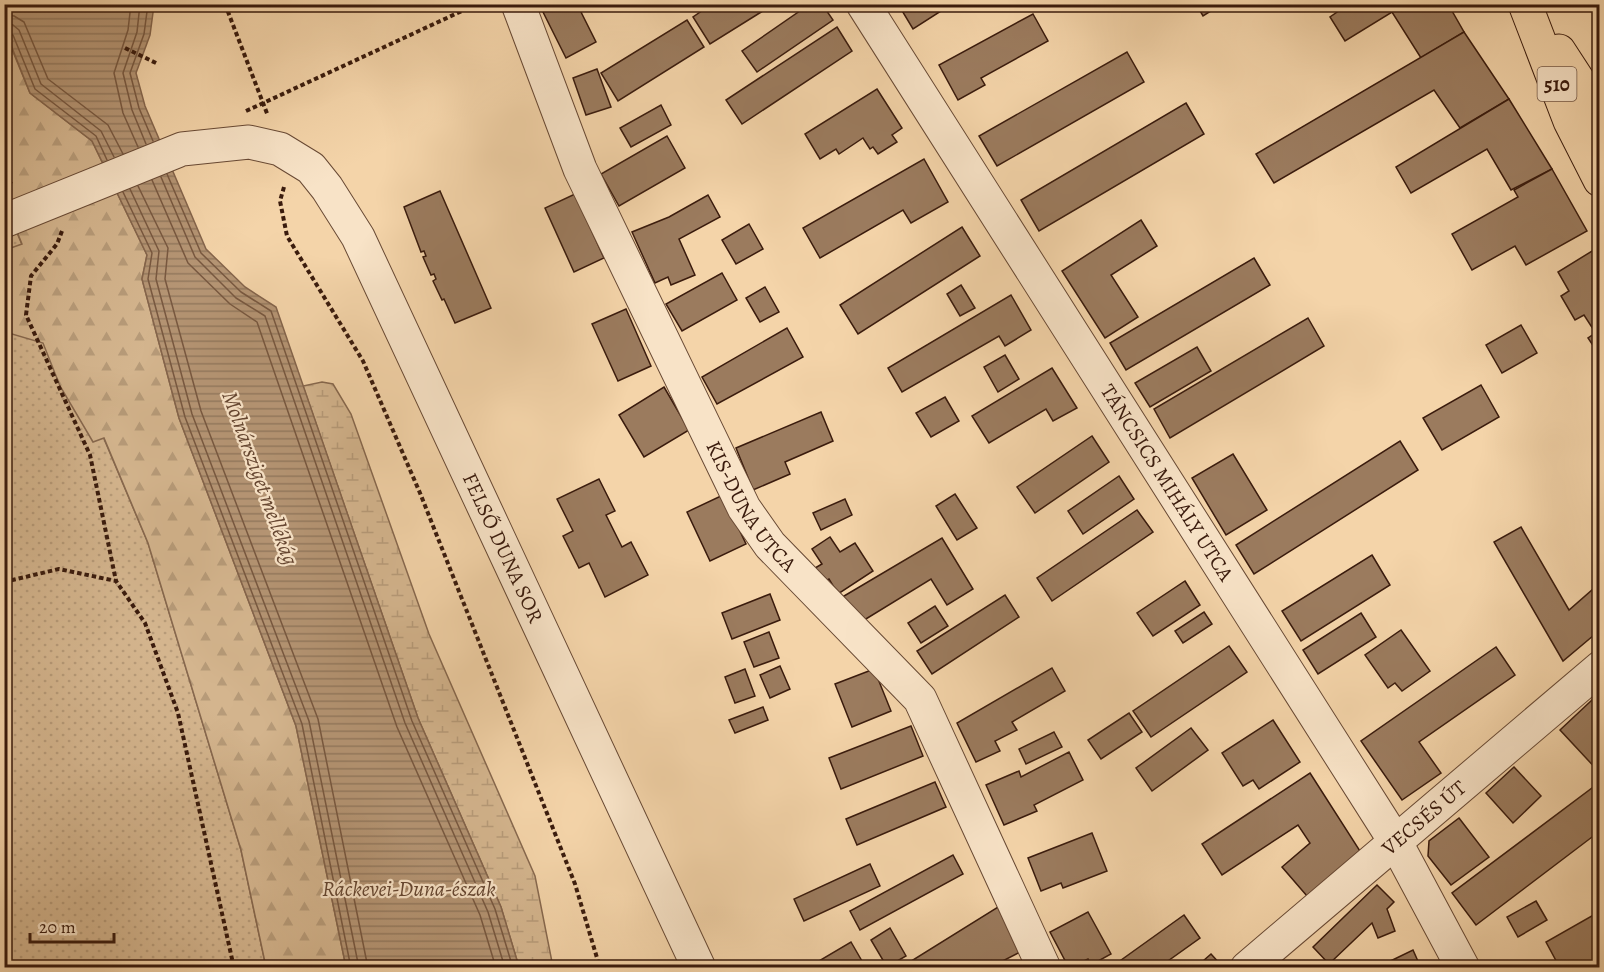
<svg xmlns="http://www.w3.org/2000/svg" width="1604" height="972" viewBox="0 0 1604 972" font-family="Alegreya,serif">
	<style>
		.grass { fill: url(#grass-dots); stroke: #87684e; stroke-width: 1.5 }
		.forest { fill: url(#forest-firs); stroke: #87684e; stroke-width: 1.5 }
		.wetland { fill: url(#wetland-marsh); stroke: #87684e; stroke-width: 1.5 }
		.water { fill: url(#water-rules); stroke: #84644b; stroke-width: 1.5 }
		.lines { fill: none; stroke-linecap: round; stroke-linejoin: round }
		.shore { stroke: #785840; stroke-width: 1.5 }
		.building { fill: #9b7b5e; stroke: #3a1b0d; stroke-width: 1.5 }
		.minor-casing { stroke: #684934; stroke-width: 35 }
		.major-casing { stroke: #3a1b0d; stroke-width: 35 }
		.path { stroke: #3a1b0d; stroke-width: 4; stroke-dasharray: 4.5 3; stroke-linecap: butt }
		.minor { stroke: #f8e3c7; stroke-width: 33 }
		.major { stroke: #f4d4a9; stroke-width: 33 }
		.tram { stroke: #3a1b0d; stroke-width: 1.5 }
		.labels { text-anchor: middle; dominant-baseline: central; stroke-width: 4.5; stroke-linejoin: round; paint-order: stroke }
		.shield { fill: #f8e3c7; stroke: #735745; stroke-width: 1.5 }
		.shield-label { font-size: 20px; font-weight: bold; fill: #3a1b0d }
		.street-label { font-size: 21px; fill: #3a1b0d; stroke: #f8e3c7 }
		.water-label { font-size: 22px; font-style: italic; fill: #654631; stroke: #f8e3c7 }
	</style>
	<defs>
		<pattern id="grass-dots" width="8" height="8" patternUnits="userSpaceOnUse" patternTransform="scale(1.5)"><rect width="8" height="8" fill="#d4b58e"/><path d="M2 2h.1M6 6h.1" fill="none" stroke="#b79b79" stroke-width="1.8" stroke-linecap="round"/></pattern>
		<pattern id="forest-firs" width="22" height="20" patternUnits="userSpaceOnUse" patternTransform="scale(1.5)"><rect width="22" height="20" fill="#d4b58e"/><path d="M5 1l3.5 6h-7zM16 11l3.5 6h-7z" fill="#b79b79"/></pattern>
		<pattern id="wetland-marsh" width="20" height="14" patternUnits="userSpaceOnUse" patternTransform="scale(1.5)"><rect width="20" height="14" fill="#d4b58e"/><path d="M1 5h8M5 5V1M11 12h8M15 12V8" fill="none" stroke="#b79b79"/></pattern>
		<pattern id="water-rules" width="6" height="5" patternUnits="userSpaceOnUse" patternTransform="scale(1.5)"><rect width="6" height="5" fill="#b59574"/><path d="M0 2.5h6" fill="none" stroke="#94795e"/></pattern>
	</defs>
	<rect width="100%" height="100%" fill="#f4d4a9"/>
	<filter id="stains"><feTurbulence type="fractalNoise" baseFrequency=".00333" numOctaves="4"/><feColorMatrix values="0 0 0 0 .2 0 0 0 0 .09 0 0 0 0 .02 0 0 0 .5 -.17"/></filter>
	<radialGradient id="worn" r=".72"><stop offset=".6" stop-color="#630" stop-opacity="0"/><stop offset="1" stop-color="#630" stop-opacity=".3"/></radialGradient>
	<polygon class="grass" points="4,202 148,543 241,850 266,967 5,967"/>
	<polygon class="forest" points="4,30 30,93 92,141 147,255 142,279 179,418 296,726 346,967 266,967 241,850 148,543 104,438 93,442 60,386 43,343 5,332 5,250 22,244 5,202"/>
	<polygon class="wetland" points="322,382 333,384 351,414 429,634 535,876 553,967 519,967 501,907 418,718 303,386"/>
	<polygon class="water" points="5,5 154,5 150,35 136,73 145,106 206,249 245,287 276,307 418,718 501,907 519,967 346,967 296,726 179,418 142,279 147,255 92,141 30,93 5,30"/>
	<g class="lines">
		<g class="shore">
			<polyline points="131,4 128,30 114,73 123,113 138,147"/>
			<polyline points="140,4 137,32 123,73 132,110 146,144"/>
			<polyline points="148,4 144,34 130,73 139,108 153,141"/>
			<polyline points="4,14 14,16 24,22 48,79 108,125 123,154"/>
			<polyline points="4,23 13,25 19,30 41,84 101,131 114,157"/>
			<polyline points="4,31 13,35 35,89 96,136 107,160"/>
			<polyline points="167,174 201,253 241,292 271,311 412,721 495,909 513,968"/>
			<polyline points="161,177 195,257 236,298 265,316 405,723 488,912 505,968"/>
			<polyline points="152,180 188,263 230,304 257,322 397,727 480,915 496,968"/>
			<polyline points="138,186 168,248 165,279 201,411 318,719 368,968"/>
			<polyline points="130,189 159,251 156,279 192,414 309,721 359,968"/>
			<polyline points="123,192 152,253 148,279 185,417 302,724 351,968"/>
		</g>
	</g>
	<g class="building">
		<polygon points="539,4 595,4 581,12 596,42 566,58"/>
		<polygon points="610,4 625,4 614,11"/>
		<polygon points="712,4 774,4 710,44 693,17"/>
		<polygon points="810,4 822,4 833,20 757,72 742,51"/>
		<polygon points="898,4 952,4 913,29"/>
		<polygon points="1196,4 1222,4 1203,16"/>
		<polygon points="1349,4 1448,4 1464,32 1421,58 1392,12 1345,41 1330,17"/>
		<polygon points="1033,14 1048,41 981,78 985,85 958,100 939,65"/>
		<polygon points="687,20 704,47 618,101 601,73"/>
		<polygon points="837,27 852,51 742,124 726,100"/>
		<polygon points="1464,32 1509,99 1460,128 1434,90 1274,183 1256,154"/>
		<polygon points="1127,52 1144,82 997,166 979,136"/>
		<polygon points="597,69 611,107 586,115 573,78"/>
		<polygon points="877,89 902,128 892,135 897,142 878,154 873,147 870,149 863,138 839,154 836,149 820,159 805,134"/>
		<polygon points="1509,99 1552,169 1511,190 1487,149 1411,193 1396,167"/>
		<polygon points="1186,103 1204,134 1039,231 1021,200"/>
		<polygon points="661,105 671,125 631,147 620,128"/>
		<polygon points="667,136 685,168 619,206 601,174"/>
		<polygon points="924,159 948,202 911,223 903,210 820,258 803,228"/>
		<polygon points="1552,169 1587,231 1526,265 1515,246 1472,270 1452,234 1518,197 1514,190"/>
		<polygon points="440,191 491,308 455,323 444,299 442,300 433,281 436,279 434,274 431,275 423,257 426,256 424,251 421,252 404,207"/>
		<polygon points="575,194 604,258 574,272 545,208"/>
		<polygon points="708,195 720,217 679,239 695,275 671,285 668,277 655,283 632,232 669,217"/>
		<polygon points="1141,220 1157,246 1111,275 1138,317 1105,338 1062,271"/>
		<polygon points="749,224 763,249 736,264 722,240"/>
		<polygon points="962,227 980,256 858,334 840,305"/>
		<polygon points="1597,248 1600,252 1600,325 1593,329 1584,315 1575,320 1561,296 1569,291 1558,272"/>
		<polygon points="1254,258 1270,285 1126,370 1110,343"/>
		<polygon points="722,273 737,300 682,331 666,304"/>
		<polygon points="961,285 975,308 960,316 947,294"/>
		<polygon points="765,287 779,312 760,322 746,298"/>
		<polygon points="1011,295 1031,330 1005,346 999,336 902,392 888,368"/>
		<polygon points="626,309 651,366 618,381 592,324"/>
		<polygon points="1308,318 1324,346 1170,438 1154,409"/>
		<polygon points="1521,325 1537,353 1502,373 1486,345"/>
		<polygon points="787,328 803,357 717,404 702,377"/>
		<polygon points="1600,330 1600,356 1588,338"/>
		<polygon points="1197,347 1211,371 1150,407 1135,383"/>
		<polygon points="1005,355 1019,379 998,392 984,367"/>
		<polygon points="1052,368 1077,408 1053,421 1046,409 989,443 972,416"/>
		<polygon points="1481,385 1499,417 1442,450 1423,418"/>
		<polygon points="664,387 689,430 644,457 619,415"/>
		<polygon points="945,397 959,421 931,437 916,413"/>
		<polygon points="821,412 833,441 785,462 790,474 753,490 736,448"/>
		<polygon points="1092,436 1109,462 1035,513 1017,487"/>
		<polygon points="1400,441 1418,470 1254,574 1236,545"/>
		<polygon points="1233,454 1267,510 1226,535 1192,478"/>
		<polygon points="1119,476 1134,499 1083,534 1068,511"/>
		<polygon points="599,479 615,511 606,515 622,547 631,542 648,575 605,597 589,563 579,568 563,536 573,531 557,499"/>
		<polygon points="955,494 977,528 957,540 936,506"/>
		<polygon points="723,495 746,544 710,561 687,512"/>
		<polygon points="845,499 852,515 821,530 813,513"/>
		<polygon points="1137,510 1153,532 1052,601 1037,578"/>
		<polygon points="1521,527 1569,610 1600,583 1600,630 1563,661 1494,542"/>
		<polygon points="830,537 840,552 855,543 873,571 838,594 829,579 824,582 815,568 822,564 812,549"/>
		<polygon points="942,538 973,589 947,605 931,579 861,622 839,599"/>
		<polygon points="1372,555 1390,585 1301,641 1282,611"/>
		<polygon points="1185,581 1200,605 1153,636 1137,613"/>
		<polygon points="770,594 780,620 732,639 722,613"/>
		<polygon points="1005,595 1019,617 932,674 917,651"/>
		<polygon points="935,606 948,626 921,643 908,623"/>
		<polygon points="1204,612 1212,624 1183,643 1175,631"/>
		<polygon points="1361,613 1376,637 1318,674 1303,650"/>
		<polygon points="1401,630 1430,671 1402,691 1395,683 1388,688 1365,655"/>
		<polygon points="769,632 779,658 754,667 744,642"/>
		<polygon points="1229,646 1247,672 1151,737 1133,711"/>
		<polygon points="1496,647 1515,675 1419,742 1441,773 1402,800 1361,741"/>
		<polygon points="780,666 790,689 770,698 760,675"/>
		<polygon points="1052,668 1065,691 1012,722 1017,730 995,741 1000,751 976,762 957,723"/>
		<polygon points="745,669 755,696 735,703 725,677"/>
		<polygon points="874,669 891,711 852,727 835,684"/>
		<polygon points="1592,700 1600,708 1600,728 1595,733 1600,738 1600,773 1560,730"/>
		<polygon points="763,707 768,720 735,733 729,720"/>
		<polygon points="1129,713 1142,732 1101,759 1088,740"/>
		<polygon points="1273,720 1300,762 1259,789 1253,780 1243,786 1222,753"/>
		<polygon points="911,726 923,756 841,789 829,758"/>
		<polygon points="1191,728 1208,750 1152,791 1136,768"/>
		<polygon points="1054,732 1062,747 1026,764 1019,749"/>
		<polygon points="1069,752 1083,780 1034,805 1037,811 1004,825 986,785 1019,771 1021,777"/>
		<polygon points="1514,767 1541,796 1513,823 1486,793"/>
		<polygon points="1310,773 1360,851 1307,896 1282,867 1310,843 1298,825 1222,875 1202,844"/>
		<polygon points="935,782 946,807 857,845 846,819"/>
		<polygon points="1600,782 1600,831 1476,925 1452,893"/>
		<polygon points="1459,818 1489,857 1451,885 1428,856 1429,841"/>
		<polygon points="1092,833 1107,871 1063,888 1061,883 1041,891 1028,858"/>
		<polygon points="953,855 963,874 860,930 850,911"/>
		<polygon points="870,864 880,886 804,921 794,899"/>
		<polygon points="1377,885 1394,902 1387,909 1395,931 1378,938 1372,923 1329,964 1313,947"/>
		<polygon points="1536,901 1547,920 1518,937 1507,917"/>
		<polygon points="998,907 1020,952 993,966 991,961 981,968 900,968"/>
		<polygon points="1088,912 1111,954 1091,965 1088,959 1069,968 1050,932"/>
		<polygon points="1597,913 1600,963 1591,968 1560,968 1546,942"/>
		<polygon points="1184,915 1200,938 1158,968 1110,968"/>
		<polygon points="890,928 906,956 887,967 871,940"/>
		<polygon points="851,942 866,968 813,968 812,965"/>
		<polygon points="1413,950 1421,968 1376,968"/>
		<polygon points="1211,954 1221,965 1195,968"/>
	</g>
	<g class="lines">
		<defs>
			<g id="minor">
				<path id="s1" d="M518,4L580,169L744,508L770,545L920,699L1044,968"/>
				<path id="s2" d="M863,4L1395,841L1463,968"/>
				<path id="s3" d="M4,221L182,149L249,142L280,149L311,168L327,188L358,237L699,968"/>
				<path id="s4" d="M1247,968L1600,668"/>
			</g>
			<g id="major">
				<polyline points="1525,4 1570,121 1600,180"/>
				<polyline points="1559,51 1600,114"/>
			</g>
		</defs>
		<use href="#minor" class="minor-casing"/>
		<use href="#major" class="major-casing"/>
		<g class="path">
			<polyline points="225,4 268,116"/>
			<polyline points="125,48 158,64"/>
			<polyline points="246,111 477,4"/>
			<polyline points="4,181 12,184"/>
			<polyline points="284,187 280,201 287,236 363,361 420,493 575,884 600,968"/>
			<polyline points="62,231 57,244 31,276 26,315 90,455 116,581"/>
			<polyline points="4,582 59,569 116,581 145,623 178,713 234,968"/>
			<polyline points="4,964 6,968"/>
		</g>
		<use href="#minor" class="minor"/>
		<use href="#major" class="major"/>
		<polyline class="tram" points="1598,4 1600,7"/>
	</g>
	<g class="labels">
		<rect class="shield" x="1537.5" y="67" width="39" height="34" rx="4.5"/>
		<g class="shield-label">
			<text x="1557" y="84">510</text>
		</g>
		<g class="street-label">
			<text stroke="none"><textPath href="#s2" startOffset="567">TÁNCSICS MIHÁLY UTCA</textPath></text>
			<text stroke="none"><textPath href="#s1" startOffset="555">KIS-DUNA UTCA</textPath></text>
			<text stroke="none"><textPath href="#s3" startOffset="754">FELSŐ DUNA SOR</textPath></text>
			<text stroke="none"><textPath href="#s4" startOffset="232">VECSÉS ÚT</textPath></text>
		</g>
		<g class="water-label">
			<text transform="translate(260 478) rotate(70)">Molnársziget mellékág</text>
			<text x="409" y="889">Ráckevei-Duna-észak</text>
		</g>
	</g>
	<rect width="1604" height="972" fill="none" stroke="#f4d4a9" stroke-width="24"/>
	<rect x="6" y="6" width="1592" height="960" fill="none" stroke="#3a1b0d" stroke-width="3"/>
	<rect x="12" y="12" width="1580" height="948" fill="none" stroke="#3a1b0d" stroke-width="1.5"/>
	<path d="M30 933v9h84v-9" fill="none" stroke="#3a1b0d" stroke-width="3"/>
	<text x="39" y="933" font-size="18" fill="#3a1b0d" stroke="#f8e3c7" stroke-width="4.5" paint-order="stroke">20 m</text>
	<rect width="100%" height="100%" filter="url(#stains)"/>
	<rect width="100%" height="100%" fill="url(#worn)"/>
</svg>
